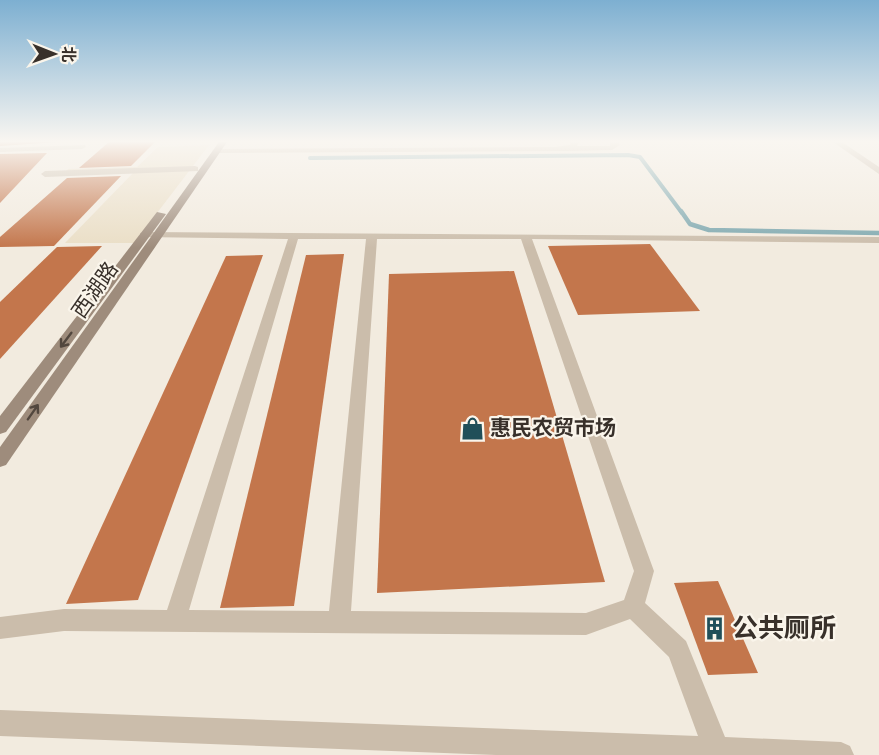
<svg xmlns="http://www.w3.org/2000/svg" width="879" height="755" viewBox="0 0 879 755" font-family="Karla,'Noto Sans SC',sans-serif">
	<style>
		.plaza { fill: #eadec6 }
		.lines { fill: none; stroke-linecap: round; stroke-linejoin: round }
		.stream-far1 { stroke: #7ea8af; stroke-width: 4 }
		.stream { stroke: #7ea8af; stroke-width: 4.5 }
		.building { fill: #c3764c }
		.minor { fill: #cbbdab; fill-rule: evenodd }
		.secondary { fill: #9e8c7c; fill-rule: evenodd }
		.oneway { stroke: #52473e }
		.labels { text-anchor: middle; dominant-baseline: central; stroke-width: 4.5; stroke-linejoin: round; paint-order: stroke }
		.street-label { font-size: 21px; fill: #38302a; stroke: #faf5eb }
		.poi-label { font-size: 21px; font-weight: bold; fill: #38302a; stroke: #faf5eb; text-anchor: start }
		.near-poi-label { font-size: 26px; font-weight: bold; fill: #38302a; stroke: #faf5eb; text-anchor: start }
	</style>
	<rect width="100%" height="100%" fill="#f2ebdf"/>
	<polygon class="plaza" points="209,145 134,243 65,243 133,173 64,174 68,169 137,167 158,147"/>
	<g class="lines">
		<polyline class="stream-far1" points="310,158 628,155 640,157 682,213"/>
		<polyline class="stream" points="681,211 690,224 709,230 879,233"/>
	</g>
	<g class="building">
		<polygon points="0,142 57,142 0,146"/>
		<polygon points="109,142 155,142 131,166 79,168"/>
		<polygon points="47,153 0,203 0,154"/>
		<polygon points="121,176 54,246 0,247 0,237 67,178"/>
		<polygon points="650,244 700,311 578,315 548,246"/>
		<polygon points="102,246 0,359 0,302 57,247"/>
		<polygon points="344,254 294,606 220,608 306,255"/>
		<polygon points="263,255 138,600 66,604 226,256"/>
		<polygon points="514,271 605,582 377,593 389,274"/>
		<polygon points="718,581 758,673 708,675 674,583"/>
	</g>
	<g class="lines">
		<g class="minor">
			<polygon points="571,142 579,142 577,146 610,146 610,142 618,142 620,145 612,150 566,151 216,153 212,151 216,149 555,147 570,145"/>
			<polygon points="833,142 842,142 879,167 879,174"/>
			<polygon points="85,145 86,147 82,149 0,152 0,148"/>
			<polygon points="195,166 198,167 198,171 45,177 41,174 45,171"/>
			<path d="M144,232L879,237V243L532,239L654,571L645,603L686,641L725,737L841,742L850,746L854,755H496L0,736V710L698,736L669,657L630,619L586,635L64,631L0,639V617L64,609L167,610L288,239L140,237V233ZM298,239H366L329,611L189,610ZM377,239H521L634,571L624,600L586,613L351,611Z"/>
		</g>
		<g class="secondary">
			<polygon points="219,142 227,142 6,465 0,467 0,447"/>
			<polygon points="157,212 166,214 6,432 0,434 0,416"/>
		</g>
	</g>
	<defs><path id="oneway-shaft" d="M-6 0H5M1.5-3L5.5 0L1.5 3" fill="none" stroke-width="1.6" stroke-linecap="round" stroke-linejoin="round" transform="scale(1.5)"/></defs>
	<g class="oneway">
		<use href="#oneway-shaft" transform="translate(66 340) rotate(127)"/>
		<use href="#oneway-shaft" transform="translate(33 412) rotate(-55)"/>
	</g>
	<linearGradient id="sky" x2="0" y2="1"><stop stop-color="#7dafd1"/><stop offset="0.57" stop-color="#f9f6f1"/><stop offset="1" stop-color="#f9f6f1" stop-opacity="0"/></linearGradient>
	<rect width="879" height="248" fill="url(#sky)"/>
	<defs>
		<symbol id="shop-bare" viewBox="-9 -9 18 18"><path d="M-5-2.5h2.3a2.7 3.5 0 0 1 5.4 0H5L5.5 6h-11ZM-1.5-2.5h3a1.5 2.3 0 0 0-3 0Z" fill="#204f59" stroke="#faf5eb" stroke-width="2.5" paint-order="stroke"/></symbol>
		<symbol id="building-bare" viewBox="-9 -9 18 18"><path d="M-4-6H4V6H1V3H-1V6H-4ZM-2.5-4.3h1.7v1.8h-1.7ZM.8-4.3h1.7v1.8H.8ZM-2.5-1h1.7V.8h-1.7ZM.8-1h1.7V.8H.8Z" fill="#204f59" stroke="#faf5eb" stroke-width="2.5" paint-order="stroke"/></symbol>
	</defs>
	<g fill-rule="evenodd">
		<use href="#shop-bare" x="456" y="412" width="33" height="33"/>
		<use href="#building-bare" x="698" y="612" width="33" height="33"/>
	</g>
	<g class="labels">
		<g class="street-label">
			<text transform="translate(95 290) rotate(-55)">西湖路</text>
		</g>
		<g class="poi-label">
			<text x="490" y="428">惠民农贸市场</text>
		</g>
		<g class="near-poi-label">
			<text x="732" y="628">公共厕所</text>
		</g>
	</g>
	<g transform="translate(54 54) rotate(91)" stroke="#faf5eb" stroke-width="4.5" paint-order="stroke">
	<path d="M0-4.5L10 22L0 15L-10 22Z" fill="#38302a"/>
	<text y="-9" font-size="16" font-weight="bold" text-anchor="middle" fill="#38302a">北</text>
	</g>
</svg>
